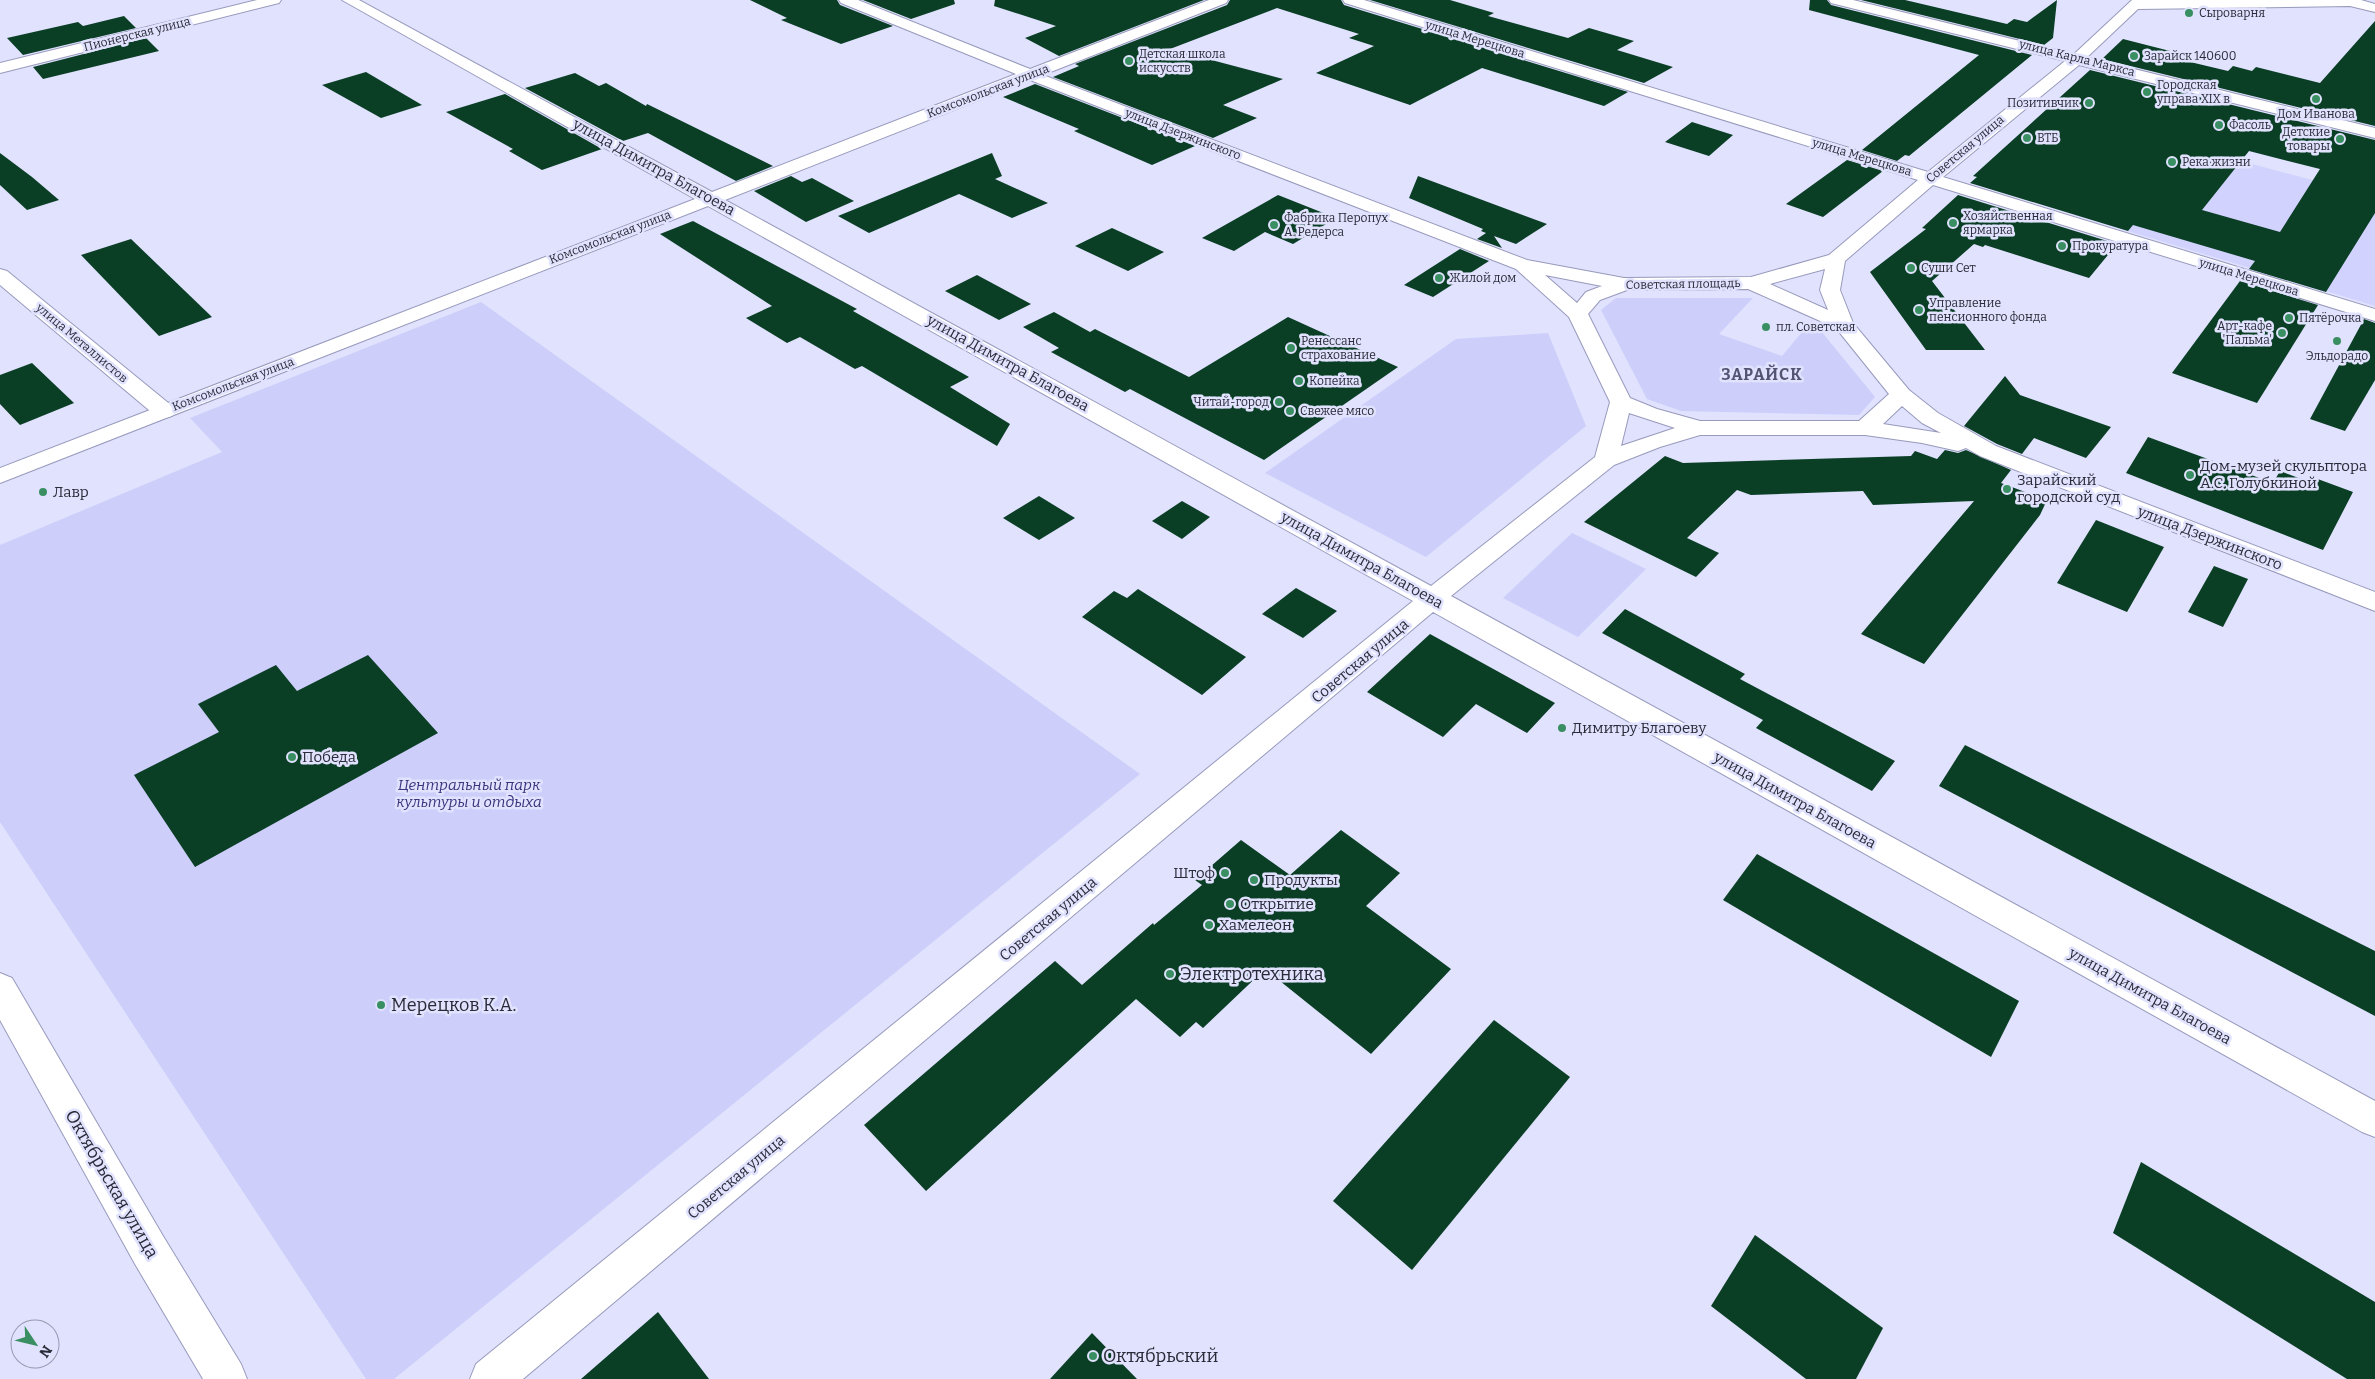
<svg xmlns="http://www.w3.org/2000/svg" width="2375" height="1379" viewBox="0 0 2375 1379" font-family="Bitter,serif">
	<style>
		.built { fill: #d1d3fe }
		.green { fill: #cdcffa }
		.building { fill: #0a3e25; fill-rule: evenodd }
		.lines { fill: none; stroke-linecap: round; stroke-linejoin: round }
		.street-casing { stroke: #989abc; stroke-width: 2 }
		.secondary-casing { stroke: #989abc; stroke-width: 2 }
		.street { fill: #fff; fill-rule: evenodd }
		.secondary { fill: #fff; fill-rule: evenodd }
		.poi-dot { fill: #3a8f62; stroke: #e0e2fe; stroke-width: 2 }
		.labels { text-anchor: middle; dominant-baseline: central; stroke-width: 5; stroke-linejoin: round; paint-order: stroke }
		.far-poi-label { font-size: 12px; fill: #2a2b38; stroke: #e0e2fe; text-anchor: start }
		.far-street-label { font-size: 12px; fill: #2a2b38; stroke: #e0e2fe }
		.street-label { font-size: 15px; fill: #2a2b38; stroke: #e0e2fe }
		.poi-label { font-size: 15px; fill: #2a2b38; stroke: #e0e2fe; text-anchor: start }
		.park-label { font-size: 15px; font-style: italic; fill: #3b357d; stroke: #e0e2fe }
		.far-district-label { font-size: 16px; font-weight: bold; letter-spacing: 1px; fill: #535472; stroke: #e0e2fe }
		.near-poi-label { font-size: 18px; fill: #2a2b38; stroke: #e0e2fe; text-anchor: start }
		.near-street-label { font-size: 18px; fill: #2a2b38; stroke: #e0e2fe }
	</style>
	<rect width="100%" height="100%" fill="#e0e2fe"/>
	<polygon class="built" points="2241,161 2375,197 2375,306 2075,215 2120,168"/>
	<g class="green">
		<polygon points="1616,298 1753,298 1719,334 1782,356 1812,320 1875,397 1859,415 1681,411 1647,399 1601,310"/>
		<polygon points="481,302 1140,774 394,1379 366,1379 0,822 0,545 222,452 190,418"/>
		<polygon points="1548,333 1586,426 1426,557 1265,473 1456,339"/>
		<polygon points="1572,533 1646,569 1578,637 1503,598"/>
	</g>
	<g class="building">
		<polygon points="750,0 837,0 840,5 893,26 841,44 781,20 787,18"/>
		<polygon points="863,0 954,0 955,4 911,19"/>
		<polygon points="995,0 1204,0 1059,56 1025,38 1056,26 994,6"/>
		<polygon points="1230,0 1341,0 1344,5 1628,92 1604,106 1482,68 1410,105 1316,73 1374,46 1349,38 1359,34 1277,8 1170,49 1283,79 1223,105 1257,118 1213,138 1053,77 1079,66 1075,64 1227,5"/>
		<polygon points="1370,0 1450,0 1494,13 1488,16 1568,38 1589,28 1634,41 1617,50 1673,67 1644,83"/>
		<polygon points="1810,0 1827,0 1831,5 2032,55 1909,156 1905,155 1897,161 1862,150 1979,55 1809,10"/>
		<polygon points="1861,0 1905,0 2007,24 2014,19 2027,22 2057,0 2053,38 2044,45"/>
		<polygon points="124,16 136,28 23,55 7,38 78,22 83,26"/>
		<polygon points="2375,21 2375,126 2102,59 2123,39 2170,51 2165,56 2228,71 2233,66 2252,71 2256,67 2320,83"/>
		<polygon points="146,38 159,51 43,79 33,67"/>
		<path d="M2090,70L2375,140V213L2326,292L2249,269L2255,261L2133,225L2128,231L1970,183L1977,177L1973,176ZM2249,151L2320,169L2280,232L2202,210Z"/>
		<polygon points="366,72 422,105 381,118 322,85"/>
		<polygon points="575,73 599,86 606,83 646,106 647,104 773,166 736,181 648,133 623,141 525,88"/>
		<polygon points="1035,84 1195,146 1152,165 1074,131 1079,129 1003,97"/>
		<polygon points="505,94 602,149 542,170 509,151 513,149 446,112"/>
		<polygon points="1692,122 1733,135 1709,156 1665,142"/>
		<polygon points="0,153 32,177 59,200 27,210 0,185"/>
		<polygon points="992,153 1002,176 995,179 1048,203 1012,218 959,194 869,233 838,216"/>
		<polygon points="1847,160 1883,171 1823,217 1786,204"/>
		<polygon points="791,176 802,182 812,178 854,201 806,222 754,191"/>
		<polygon points="1418,176 1547,224 1516,244 1494,236 1502,248 1477,239 1486,233 1481,231 1483,229 1409,198"/>
		<polygon points="1278,195 1336,218 1293,244 1265,232 1234,251 1202,238"/>
		<polygon points="1958,195 2117,244 2089,278 1985,245 1983,247 1974,244 1932,281 1985,350 1926,350 1870,272 1926,229 1922,228"/>
		<polygon points="693,221 857,309 853,311 969,377 950,387 1010,424 997,446 862,366 855,369 800,337 787,343 746,318 772,306 660,234"/>
		<polygon points="1112,228 1164,252 1128,271 1075,246"/>
		<polygon points="131,239 212,317 159,336 81,255"/>
		<polygon points="1460,249 1489,261 1433,297 1404,285"/>
		<polygon points="977,275 1031,304 999,320 945,291"/>
		<polygon points="2240,281 2318,305 2257,403 2172,373"/>
		<polygon points="1054,312 1090,332 1095,329 1189,377 1288,317 1398,367 1264,460 1130,389 1125,392 1051,352 1059,348 1023,327"/>
		<polygon points="2364,319 2375,323 2375,380 2345,431 2310,419"/>
		<polygon points="32,363 74,403 20,425 0,404 0,375"/>
		<polygon points="2005,376 2020,395 2111,427 2086,458 2034,438 2022,454 1997,444 1964,426"/>
		<polygon points="2148,437 2273,483 2280,471 2312,483 2315,478 2353,492 2323,550 2126,473"/>
		<polygon points="1945,450 1958,453 1966,450 2011,470 2001,483 2047,500 2040,515 1924,664 1861,634 1974,501 1873,505 1863,491 1751,495 1737,490 1687,538 1719,553 1696,577 1584,522 1665,456 1683,463 1911,456 1915,451 1937,459"/>
		<polygon points="1039,496 1075,518 1039,540 1003,518"/>
		<polygon points="1182,501 1210,517 1182,539 1152,521"/>
		<polygon points="2096,520 2164,547 2127,612 2057,583"/>
		<polygon points="2214,566 2248,579 2223,627 2188,612"/>
		<polygon points="1296,588 1337,611 1303,638 1262,614"/>
		<polygon points="1138,589 1246,657 1202,695 1082,617 1114,591 1127,598"/>
		<polygon points="1625,609 1745,674 1740,679 1895,761 1872,791 1756,728 1763,720 1602,633"/>
		<polygon points="1430,634 1555,703 1527,733 1476,704 1443,737 1367,692"/>
		<polygon points="368,655 438,733 195,867 134,775 219,732 198,704 276,665 297,691"/>
		<polygon points="1965,745 2375,951 2375,1016 1939,786"/>
		<polygon points="1341,830 1400,873 1366,906 1451,969 1371,1054 1265,969 1203,1028 1196,1022 1180,1037 1136,999 926,1191 864,1125 1055,961 1082,985 1153,923 1154,925 1202,885 1195,880 1241,840 1290,875"/>
		<polygon points="1757,854 2019,1001 1991,1057 1723,900"/>
		<polygon points="1494,1020 1570,1077 1412,1270 1333,1201"/>
		<polygon points="2141,1162 2375,1302 2375,1379 2347,1379 2113,1233"/>
		<polygon points="1755,1235 1883,1328 1856,1379 1806,1379 1711,1306"/>
		<polygon points="658,1312 709,1379 581,1379"/>
		<polygon points="1092,1333 1137,1379 1050,1379"/>
	</g>
	<g class="lines">
		<defs>
			<g id="street">
				<polygon points="2132,0 2361,0 2375,4 2375,12 2350,6 2138,9 2082,62 2072,62 2070,59 2072,56"/>
				<polygon points="0,269 7,271 172,406 175,411 172,416 164,418 156,416 0,285"/>
			</g>
			<g id="secondary">
				<polygon points="257,0 281,0 279,3 0,73 0,63"/>
				<path d="M342,0H359L712,192L1016,74L841,3L839,0H858L1030,69L1209,0H1228L1226,3L1043,75L1527,260L1624,278L1751,277L1829,255L1918,180L1345,3L1343,0H1364L1928,172L2065,61L1831,3L1829,0H1853L2375,128V138L2079,65L1943,177L2375,309V321L1933,185L1845,261L1840,290L1853,323L1909,390L1938,413L1996,446L2375,592V611L1980,456L1966,448L1958,451L1922,443L1865,435H1700L1660,447L1614,465L1451,596L2375,1101V1137L2362,1132L1433,612L523,1379H470L476,1364L1413,601L708,206L0,483V468L695,199ZM1030,80L1516,269L1569,317L1610,402L1595,457L1431,586L725,200ZM1825,269L1820,290L1828,310L1770,284ZM1545,275L1602,286L1586,292L1577,303ZM1748,289L1836,328L1889,394L1859,421H1700L1657,409L1630,398L1588,314L1600,300L1627,290ZM1902,406L1922,423L1941,433L1883,424ZM1629,413L1675,428L1621,446Z"/>
				<polygon points="0,973 12,978 163,1236 241,1364 247,1379 203,1379 135,1264 0,1020"/>
			</g>
		</defs>
		<use href="#street" class="street-casing"/>
		<use href="#secondary" class="secondary-casing"/>
		<use href="#street" class="street"/>
		<use href="#secondary" class="secondary"/>
	</g>
	<g class="poi-dot">
		<circle cx="2189" cy="13" r="5"/>
		<circle cx="2134" cy="56" r="5"/>
		<circle cx="1129" cy="61" r="5"/>
		<circle cx="2147" cy="92" r="5"/>
		<circle cx="2316" cy="99" r="5"/>
		<circle cx="2089" cy="103" r="5"/>
		<circle cx="2219" cy="125" r="5"/>
		<circle cx="2027" cy="138" r="5"/>
		<circle cx="2340" cy="139" r="5"/>
		<circle cx="2172" cy="162" r="5"/>
		<circle cx="1953" cy="223" r="5"/>
		<circle cx="1274" cy="225" r="5"/>
		<circle cx="2062" cy="246" r="5"/>
		<circle cx="1911" cy="268" r="5"/>
		<circle cx="1439" cy="278" r="5"/>
		<circle cx="1919" cy="310" r="5"/>
		<circle cx="2289" cy="318" r="5"/>
		<circle cx="1766" cy="327" r="5"/>
		<circle cx="2282" cy="333" r="5"/>
		<circle cx="2337" cy="341" r="5"/>
		<circle cx="1291" cy="348" r="5"/>
		<circle cx="1299" cy="381" r="5"/>
		<circle cx="1279" cy="402" r="5"/>
		<circle cx="1290" cy="411" r="5"/>
		<circle cx="2190" cy="475" r="5"/>
		<circle cx="2007" cy="489" r="5"/>
		<circle cx="43" cy="492" r="5"/>
		<circle cx="1562" cy="728" r="5"/>
		<circle cx="292" cy="757" r="5"/>
		<circle cx="1225" cy="873" r="5"/>
		<circle cx="1254" cy="880" r="5"/>
		<circle cx="1230" cy="904" r="5"/>
		<circle cx="1209" cy="925" r="5"/>
		<circle cx="1170" cy="974" r="5"/>
		<circle cx="381" cy="1005" r="5"/>
		<circle cx="1093" cy="1356" r="5"/>
	</g>
	<g class="labels">
		<g class="far-poi-label">
			<text x="2199" y="13">Сыроварня</text>
			<text x="1139" y="54">Детская школа<tspan x="1139" dy="14">искусств</tspan></text>
			<text x="2144" y="56">Зарайск 140600</text>
			<text x="2157" y="85">Городская<tspan x="2157" dy="14">управа XIX в</tspan></text>
			<text x="2079" y="103" text-anchor="end">Позитивчик</text>
			<text x="2316" y="114" text-anchor="middle">Дом Иванова</text>
			<text x="2229" y="125">Фасоль</text>
			<text x="2330" y="132" text-anchor="end">Детские<tspan x="2330" dy="14">товары</tspan></text>
			<text x="2037" y="138">ВТБ</text>
			<text x="2182" y="162">Река жизни</text>
			<text x="1963" y="216">Хозяйственная<tspan x="1963" dy="14">ярмарка</tspan></text>
			<text x="1284" y="218">Фабрика Перопух<tspan x="1284" dy="14">А. Редерса</tspan></text>
			<text x="2072" y="246">Прокуратура</text>
			<text x="1921" y="268">Суши Сет</text>
			<text x="1449" y="278">Жилой дом</text>
			<text x="1929" y="303">Управление<tspan x="1929" dy="14">пенсионного фонда</tspan></text>
			<text x="2299" y="318">Пятёрочка</text>
			<text x="2272" y="326" text-anchor="end">Арт-кафе<tspan x="2272" dy="14">'Пальма'</tspan></text>
			<text x="1776" y="327">пл. Советская</text>
			<text x="1301" y="341">Ренессанс<tspan x="1301" dy="14">страхование</tspan></text>
			<text x="2337" y="356" text-anchor="middle">Эльдорадо</text>
			<text x="1309" y="381">Копейка</text>
			<text x="1269" y="402" text-anchor="end">Читай-город</text>
			<text x="1300" y="411">Свежее мясо</text>
		</g>
		<g class="far-street-label">
			<text transform="translate(137 34) rotate(-14)">Пионерская улица</text>
			<text transform="translate(1475 39) rotate(17)">улица Мерецкова</text>
			<text transform="translate(2077 58) rotate(14)">улица Карла Маркса</text>
			<text transform="translate(988 91) rotate(-21)">Комсомольская улица</text>
			<text transform="translate(1183 134) rotate(21)">улица Дзержинского</text>
			<text transform="translate(1965 149) rotate(-40)">Советская улица</text>
			<text transform="translate(1862 157) rotate(17)">улица Мерецкова</text>
			<text transform="translate(610 237) rotate(-21)">Комсомольская улица</text>
			<text transform="translate(2249 277) rotate(17)">улица Мерецкова</text>
			<text transform="translate(1683 284) rotate(-1)">Советская площадь</text>
			<text transform="translate(82 343) rotate(40)">улица Металлистов</text>
			<text transform="translate(233 384) rotate(-21)">Комсомольская улица</text>
		</g>
		<g class="street-label">
			<text transform="translate(654 167) rotate(29)">улица Димитра Благоева</text>
			<text transform="translate(1008 363) rotate(29)">улица Димитра Благоева</text>
			<text transform="translate(2210 538) rotate(21)">улица Дзержинского</text>
			<text transform="translate(1362 560) rotate(29)">улица Димитра Благоева</text>
			<text transform="translate(1360 661) rotate(-40)">Советская улица</text>
			<text transform="translate(1795 800) rotate(29)">улица Димитра Благоева</text>
			<text transform="translate(1048 919) rotate(-40)">Советская улица</text>
			<text transform="translate(2150 996) rotate(29)">улица Димитра Благоева</text>
			<text transform="translate(736 1177) rotate(-40)">Советская улица</text>
		</g>
		<g class="poi-label">
			<text x="2200" y="466">Дом-музей скульптора<tspan x="2200" dy="17">А.С. Голубкиной</tspan></text>
			<text x="2017" y="480">Зарайский<tspan x="2017" dy="17">городской суд</tspan></text>
			<text x="53" y="492">Лавр</text>
			<text x="1572" y="728">Димитру Благоеву</text>
			<text x="302" y="757">Победа</text>
			<text x="1215" y="873" text-anchor="end">Штоф</text>
			<text x="1264" y="880">Продукты</text>
			<text x="1240" y="904">Открытие</text>
			<text x="1219" y="925">Хамелеон</text>
		</g>
		<g class="park-label">
			<text x="469" y="785">Центральный парк<tspan x="469" dy="17">культуры и отдыха</tspan></text>
		</g>
		<g class="far-district-label">
			<text x="1762" y="374">ЗАРАЙСК</text>
		</g>
		<g class="near-poi-label">
			<text x="1180" y="974">Электротехника</text>
			<text x="391" y="1005">Мерецков К.А.</text>
			<text x="1103" y="1356">Октябрьский</text>
		</g>
		<g class="near-street-label">
			<text transform="translate(112 1184) rotate(60)">Октябрьская улица</text>
		</g>
	</g>
	<g transform="translate(35 1344) rotate(125)"><circle r="24" fill="#e0e2fe" stroke="#9799af"/>
	<path d="M0-4L9 19L0 12L-9 19Z" fill="#3a8f62"/>
	<text y="-8" font-size="14" font-weight="bold" text-anchor="middle" fill="#2a2b38">N</text>
	</g>
</svg>
